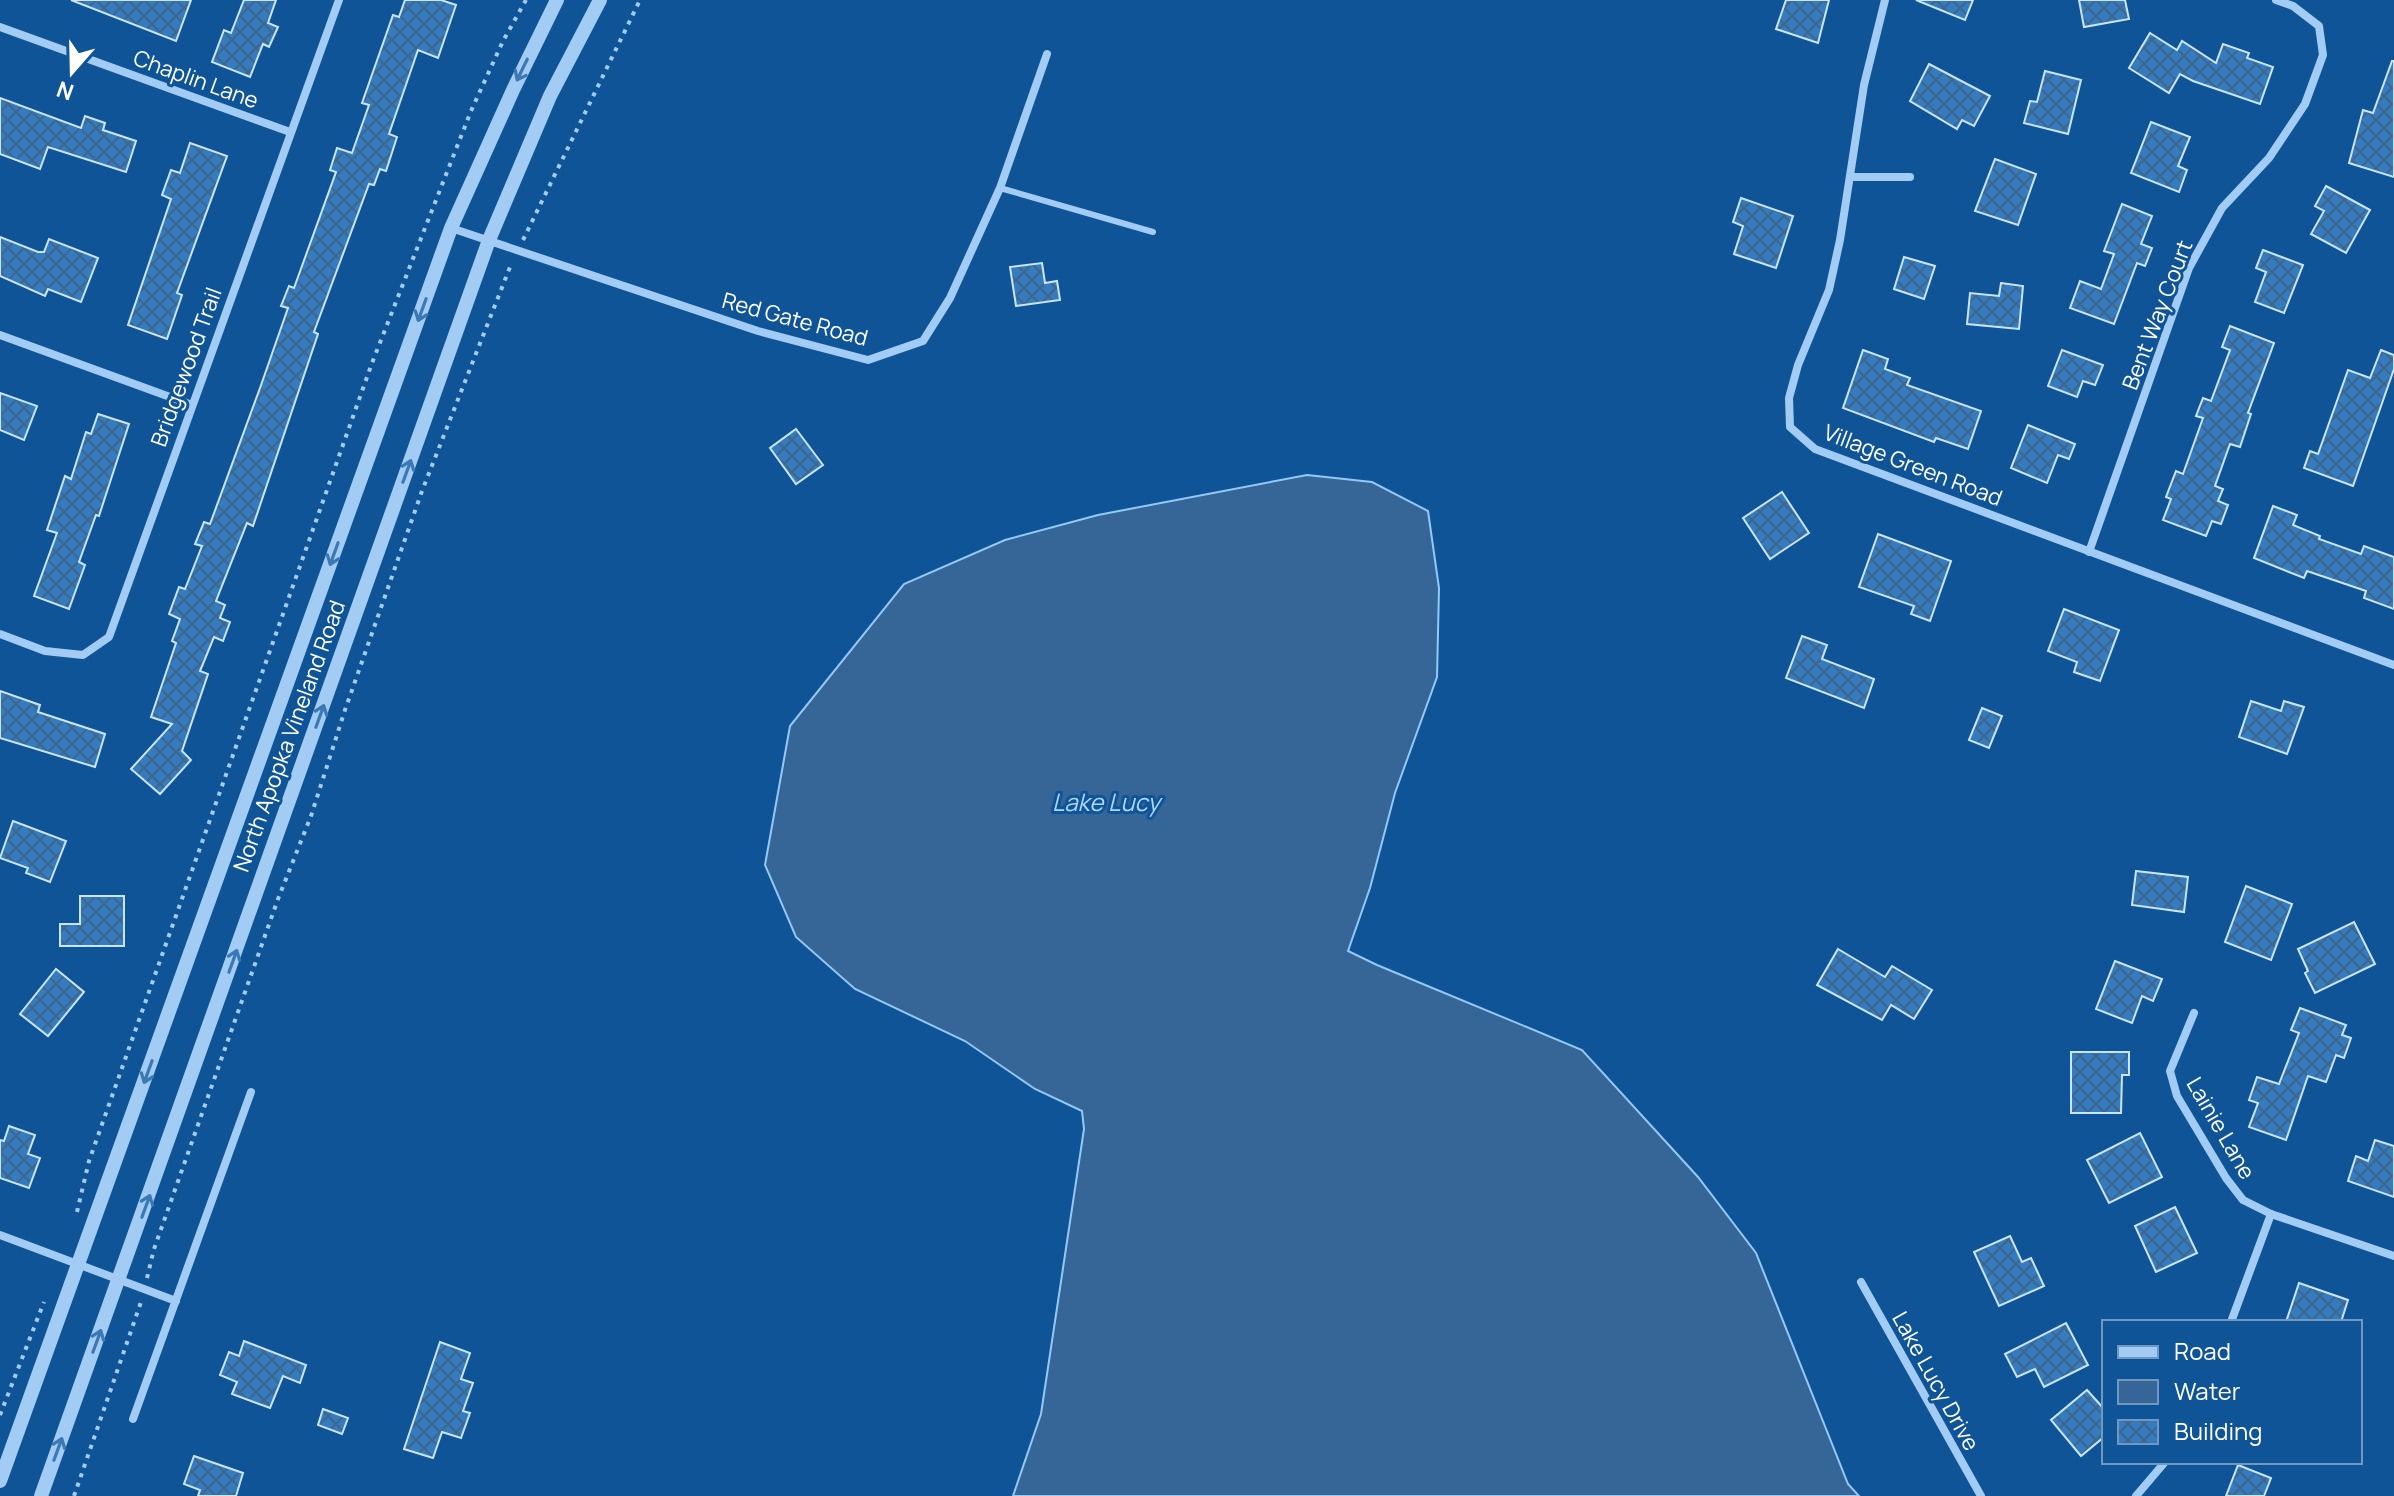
<svg xmlns="http://www.w3.org/2000/svg" width="2394" height="1496" viewBox="0 0 2394 1496" font-family="Manrope,sans-serif">
	<style>
		.water { fill: #356697; stroke: #93c8f7; stroke-width: 2 }
		.building { fill: url(#building-cross-hatch); stroke: #cae5fe; stroke-width: 2 }
		.lines { fill: none; stroke-linecap: round; stroke-linejoin: round }
		.path { stroke: #a2ccf4; stroke-width: 4; stroke-dasharray: 4 6; stroke-linecap: butt }
		.service { stroke: #a2ccf4; stroke-width: 6 }
		.minor { stroke: #a2ccf4; stroke-width: 8 }
		.tertiary { stroke: #a2ccf4; stroke-width: 14 }
		.oneway { stroke: #3c78b4 }
		.labels { text-anchor: middle; dominant-baseline: central; stroke-width: 6; stroke-linejoin: round; paint-order: stroke }
		.street-label { font-size: 22px; fill: #fff; stroke: #105498 }
		.water-label { font-size: 24px; font-style: italic; fill: #aed6fb; stroke: #105498 }
	</style>
	<defs>
		<pattern id="building-cross-hatch" width="8" height="8" patternUnits="userSpaceOnUse" patternTransform="scale(2)"><rect width="8" height="8" fill="#347bbf"/><path d="M0 0l8 8M0 8l8-8" fill="none" stroke="#3f668b"/></pattern>
	</defs>
	<rect width="100%" height="100%" fill="#105498"/>
	<polygon class="water" points="1307,475 1372,482 1428,511 1439,588 1437,677 1395,793 1370,888 1348,951 1377,965 1582,1050 1698,1177 1756,1253 1848,1484 1859,1496 1013,1496 1041,1414 1084,1129 1082,1111 1035,1089 965,1041 855,989 796,937 765,865 790,726 904,584 1005,540 1098,515"/>
	<g class="building">
		<polygon points="71,0 191,0 176,41"/>
		<polygon points="244,0 276,0 268,23 278,27 269,47 263,44 250,77 212,62 224,30 231,33"/>
		<polygon points="405,0 441,0 456,5 438,58 418,50 389,134 397,137 386,171 380,169 374,185 369,184 314,332 318,334 253,526 247,523 216,601 225,605 220,618 230,622 223,641 214,637 200,671 208,674 182,751 191,760 160,794 131,769 172,724 151,717 176,643 172,641 180,619 169,614 179,587 185,589 202,546 195,544 204,522 210,524 260,388 288,308 281,306 289,286 294,288 336,172 330,170 337,148 352,153 369,105 362,103 393,15 399,17"/>
		<polygon points="1786,0 1829,0 1818,43 1776,29"/>
		<polygon points="1916,0 1973,0 1965,20"/>
		<polygon points="2079,0 2125,0 2129,19 2084,27"/>
		<polygon points="2150,33 2177,50 2182,41 2216,63 2223,44 2249,53 2247,58 2273,67 2260,104 2193,81 2180,74 2169,93 2129,68"/>
		<polygon points="2392,61 2394,61 2394,177 2349,163 2363,110 2373,113"/>
		<polygon points="1929,64 1990,96 1974,126 1962,120 1957,129 1910,101"/>
		<polygon points="2045,71 2081,80 2068,134 2024,123 2030,101 2037,102"/>
		<polygon points="0,98 81,128 85,116 105,123 103,130 136,141 126,172 48,147 40,169 0,154"/>
		<polygon points="2151,122 2190,137 2178,166 2187,170 2179,192 2131,173"/>
		<polygon points="190,143 227,156 177,293 182,295 167,339 128,325 171,199 162,195 171,170 180,173"/>
		<polygon points="1995,159 2036,174 2018,225 1975,211"/>
		<polygon points="2326,186 2370,210 2346,253 2311,234 2324,211 2315,206"/>
		<polygon points="1741,198 1793,216 1776,268 1734,254 1743,226 1733,222"/>
		<polygon points="2122,204 2152,216 2141,244 2152,248 2145,266 2137,263 2114,324 2070,308 2080,281 2101,289 2114,254 2104,251"/>
		<polygon points="0,237 38,252 44,252 49,239 98,258 81,302 48,289 45,296 0,276"/>
		<polygon points="2263,250 2303,265 2284,313 2255,302 2266,272 2256,268"/>
		<polygon points="1904,257 1935,266 1924,299 1894,289"/>
		<polygon points="1042,263 1045,283 1057,281 1060,300 1016,306 1010,267"/>
		<polygon points="2001,283 2023,286 2019,329 1967,324 1970,293 1999,296"/>
		<polygon points="2230,326 2274,343 2248,413 2251,414 2240,447 2230,444 2215,486 2223,489 2218,501 2228,505 2221,524 2212,521 2206,536 2163,520 2171,499 2166,497 2176,471 2183,474 2203,418 2196,416 2203,398 2211,401 2230,350 2222,347"/>
		<polygon points="1863,350 1888,359 1885,369 1910,378 1907,385 1981,411 1968,449 1936,438 1934,442 1843,408"/>
		<polygon points="2062,350 2103,365 2095,385 2083,381 2077,397 2048,386"/>
		<polygon points="2381,350 2394,355 2394,369 2353,486 2304,468 2310,451 2318,454 2348,370 2370,378"/>
		<polygon points="0,393 37,406 24,440 0,430"/>
		<polygon points="98,414 129,424 99,516 96,515 79,562 85,565 69,609 34,596 57,533 47,530 65,476 71,479 86,432 91,434"/>
		<polygon points="2028,425 2075,444 2069,459 2058,455 2047,483 2011,468"/>
		<polygon points="796,429 823,465 796,484 770,448"/>
		<polygon points="1782,492 1809,533 1770,559 1743,518"/>
		<polygon points="2273,506 2297,515 2293,525 2320,536 2319,539 2361,554 2364,546 2394,557 2394,609 2364,598 2366,591 2307,571 2304,578 2254,558"/>
		<polygon points="1878,534 1951,561 1930,621 1911,614 1914,606 1859,587"/>
		<polygon points="2064,609 2119,630 2100,681 2074,672 2077,662 2048,651"/>
		<polygon points="1802,636 1827,645 1822,659 1874,679 1864,708 1786,678"/>
		<polygon points="0,691 40,705 38,712 105,734 95,767 0,738"/>
		<polygon points="2251,701 2281,711 2284,701 2304,707 2287,754 2239,737"/>
		<polygon points="1982,708 2002,716 1989,748 1969,740"/>
		<polygon points="13,821 66,841 50,882 26,873 28,868 0,858"/>
		<polygon points="2136,871 2188,877 2184,912 2132,905"/>
		<polygon points="2246,886 2292,904 2271,960 2225,942"/>
		<polygon points="80,896 124,896 124,946 60,946 60,924 80,924"/>
		<polygon points="2354,922 2375,964 2315,993 2305,973 2308,971 2298,949"/>
		<polygon points="1838,949 1885,977 1892,966 1932,990 1914,1019 1891,1005 1882,1020 1817,985"/>
		<polygon points="2115,961 2162,979 2153,1001 2142,996 2132,1023 2096,1009"/>
		<polygon points="56,969 84,992 48,1036 20,1014"/>
		<polygon points="2300,1008 2346,1025 2342,1035 2351,1038 2344,1058 2336,1055 2326,1082 2308,1076 2286,1140 2249,1127 2258,1103 2249,1100 2257,1077 2279,1084 2299,1033 2291,1030"/>
		<polygon points="2071,1052 2129,1052 2129,1075 2122,1075 2121,1113 2071,1113"/>
		<polygon points="9,1126 35,1135 28,1154 40,1158 29,1188 0,1178 0,1140 4,1141"/>
		<polygon points="2140,1133 2162,1177 2109,1203 2087,1160"/>
		<polygon points="2375,1140 2394,1146 2394,1197 2348,1181 2356,1156 2368,1161"/>
		<polygon points="2175,1207 2197,1253 2156,1272 2135,1226"/>
		<polygon points="2010,1236 2022,1262 2031,1258 2044,1286 1999,1306 1974,1252"/>
		<polygon points="2299,1283 2348,1300 2341,1322 2286,1322"/>
		<polygon points="2066,1323 2088,1365 2044,1387 2035,1369 2017,1377 2005,1354"/>
		<polygon points="244,1341 306,1365 300,1383 283,1376 270,1408 232,1394 237,1382 220,1375 229,1352 239,1356"/>
		<polygon points="440,1342 470,1353 461,1379 473,1383 463,1411 470,1413 461,1438 442,1432 433,1458 404,1449"/>
		<polygon points="2087,1390 2104,1409 2104,1437 2081,1456 2051,1420"/>
		<polygon points="323,1409 348,1418 342,1434 318,1425"/>
		<polygon points="194,1456 243,1473 236,1496 198,1496 200,1490 184,1484"/>
		<polygon points="2238,1465 2271,1478 2264,1496 2226,1496"/>
	</g>
	<g class="lines">
		<g class="path">
			<polyline points="523,240 640,0"/>
			<polyline points="77,1212 89,1161 372,363 471,111 503,41 526,0"/>
			<polyline points="147,1278 154,1249 278,899 311,816 345,710 422,491 512,262"/>
			<polyline points="0,1415 44,1302"/>
			<polyline points="74,1496 141,1302"/>
		</g>
		<polyline class="service" points="1000,188 1153,232"/>
		<g class="minor">
			<polyline points="1885,0 1864,85 1840,240 1829,290 1798,365 1789,398 1790,427 1815,449 2394,665"/>
			<polyline points="0,27 290,132"/>
			<polyline points="1850,177 1910,177"/>
			<polyline points="451,228 758,331 868,360 923,341 950,298 1000,188 1047,54"/>
			<polyline points="0,335 192,405"/>
			<polyline points="2089,552 2189,268 2222,208 2269,158 2305,104 2323,55 2319,26 2293,6 2276,0"/>
			<polyline points="0,634 45,651 83,655 109,637 339,0"/>
			<polyline points="2194,1013 2170,1071 2177,1096 2226,1178 2243,1200 2271,1214 2394,1256"/>
			<polyline points="0,1235 176,1301"/>
			<polyline points="1861,1282 1981,1496"/>
			<polyline points="2231,1322 2271,1214"/>
			<polyline points="133,1419 251,1092"/>
			<polyline points="2136,1496 2165,1462"/>
		</g>
		<g class="tertiary">
			<polyline points="0,1481 451,228 513,90 557,0"/>
			<polyline points="41,1496 489,240 550,96 600,0"/>
		</g>
	</g>
	<defs><path id="oneway-shaft" d="M-6 0H5M1.5-3L5.5 0L1.5 3" fill="none" stroke-width="1.6" stroke-linecap="round" stroke-linejoin="round" transform="scale(2)"/></defs>
	<g class="oneway">
		<use href="#oneway-shaft" transform="translate(522 70) rotate(116)"/>
		<use href="#oneway-shaft" transform="translate(422 310) rotate(110)"/>
		<use href="#oneway-shaft" transform="translate(407 471) rotate(-70)"/>
		<use href="#oneway-shaft" transform="translate(334 554) rotate(110)"/>
		<use href="#oneway-shaft" transform="translate(320 716) rotate(-70)"/>
		<use href="#oneway-shaft" transform="translate(233 961) rotate(-70)"/>
		<use href="#oneway-shaft" transform="translate(148 1072) rotate(110)"/>
		<use href="#oneway-shaft" transform="translate(146 1206) rotate(-70)"/>
		<use href="#oneway-shaft" transform="translate(97 1341) rotate(-70)"/>
		<use href="#oneway-shaft" transform="translate(58 1449) rotate(-70)"/>
	</g>
	<g class="labels">
		<g class="street-label">
			<text transform="translate(196 79) rotate(20)">Chaplin Lane</text>
			<text transform="translate(2157 315) rotate(-69)">Bent Way Court</text>
			<text transform="translate(795 319) rotate(15)">Red Gate Road</text>
			<text transform="translate(186 367) rotate(-70)">Bridgewood Trail</text>
			<text transform="translate(1913 465) rotate(21)">Village Green Road</text>
			<text transform="translate(289 736) rotate(-70)">North Apopka Vineland Road</text>
			<text transform="translate(2221 1128) rotate(60)">Lainie Lane</text>
			<text transform="translate(1936 1381) rotate(61)">Lake Lucy Drive</text>
		</g>
		<g class="water-label">
			<text x="1106" y="801">Lake Lucy</text>
		</g>
	</g>
	<rect x="2102" y="1320" width="260" height="144" fill="#105498" stroke="#7098c1" stroke-width="2"/>
	<rect x="2118" y="1346" width="40" height="12" fill="#a2ccf4" stroke="#7098c1" stroke-width="2"/>
	<text x="2174" y="1360" font-size="24" fill="#ffffff">Road</text>
	<rect x="2118" y="1380" width="40" height="24" fill="#356697" stroke="#7098c1" stroke-width="2"/>
	<text x="2174" y="1400" font-size="24" fill="#ffffff">Water</text>
	<rect x="2118" y="1420" width="40" height="24" fill="url(#building-cross-hatch)" stroke="#7098c1" stroke-width="2"/>
	<text x="2174" y="1440" font-size="24" fill="#ffffff">Building</text>
	<g transform="translate(72 72) rotate(200)" stroke="#105498" stroke-width="6" paint-order="stroke">
	<path d="M0-6L14 30L0 20L-14 30Z" fill="#ffffff"/>
	<text y="-12" font-size="22" font-weight="bold" text-anchor="middle" fill="#ffffff">N</text>
	</g>
</svg>
